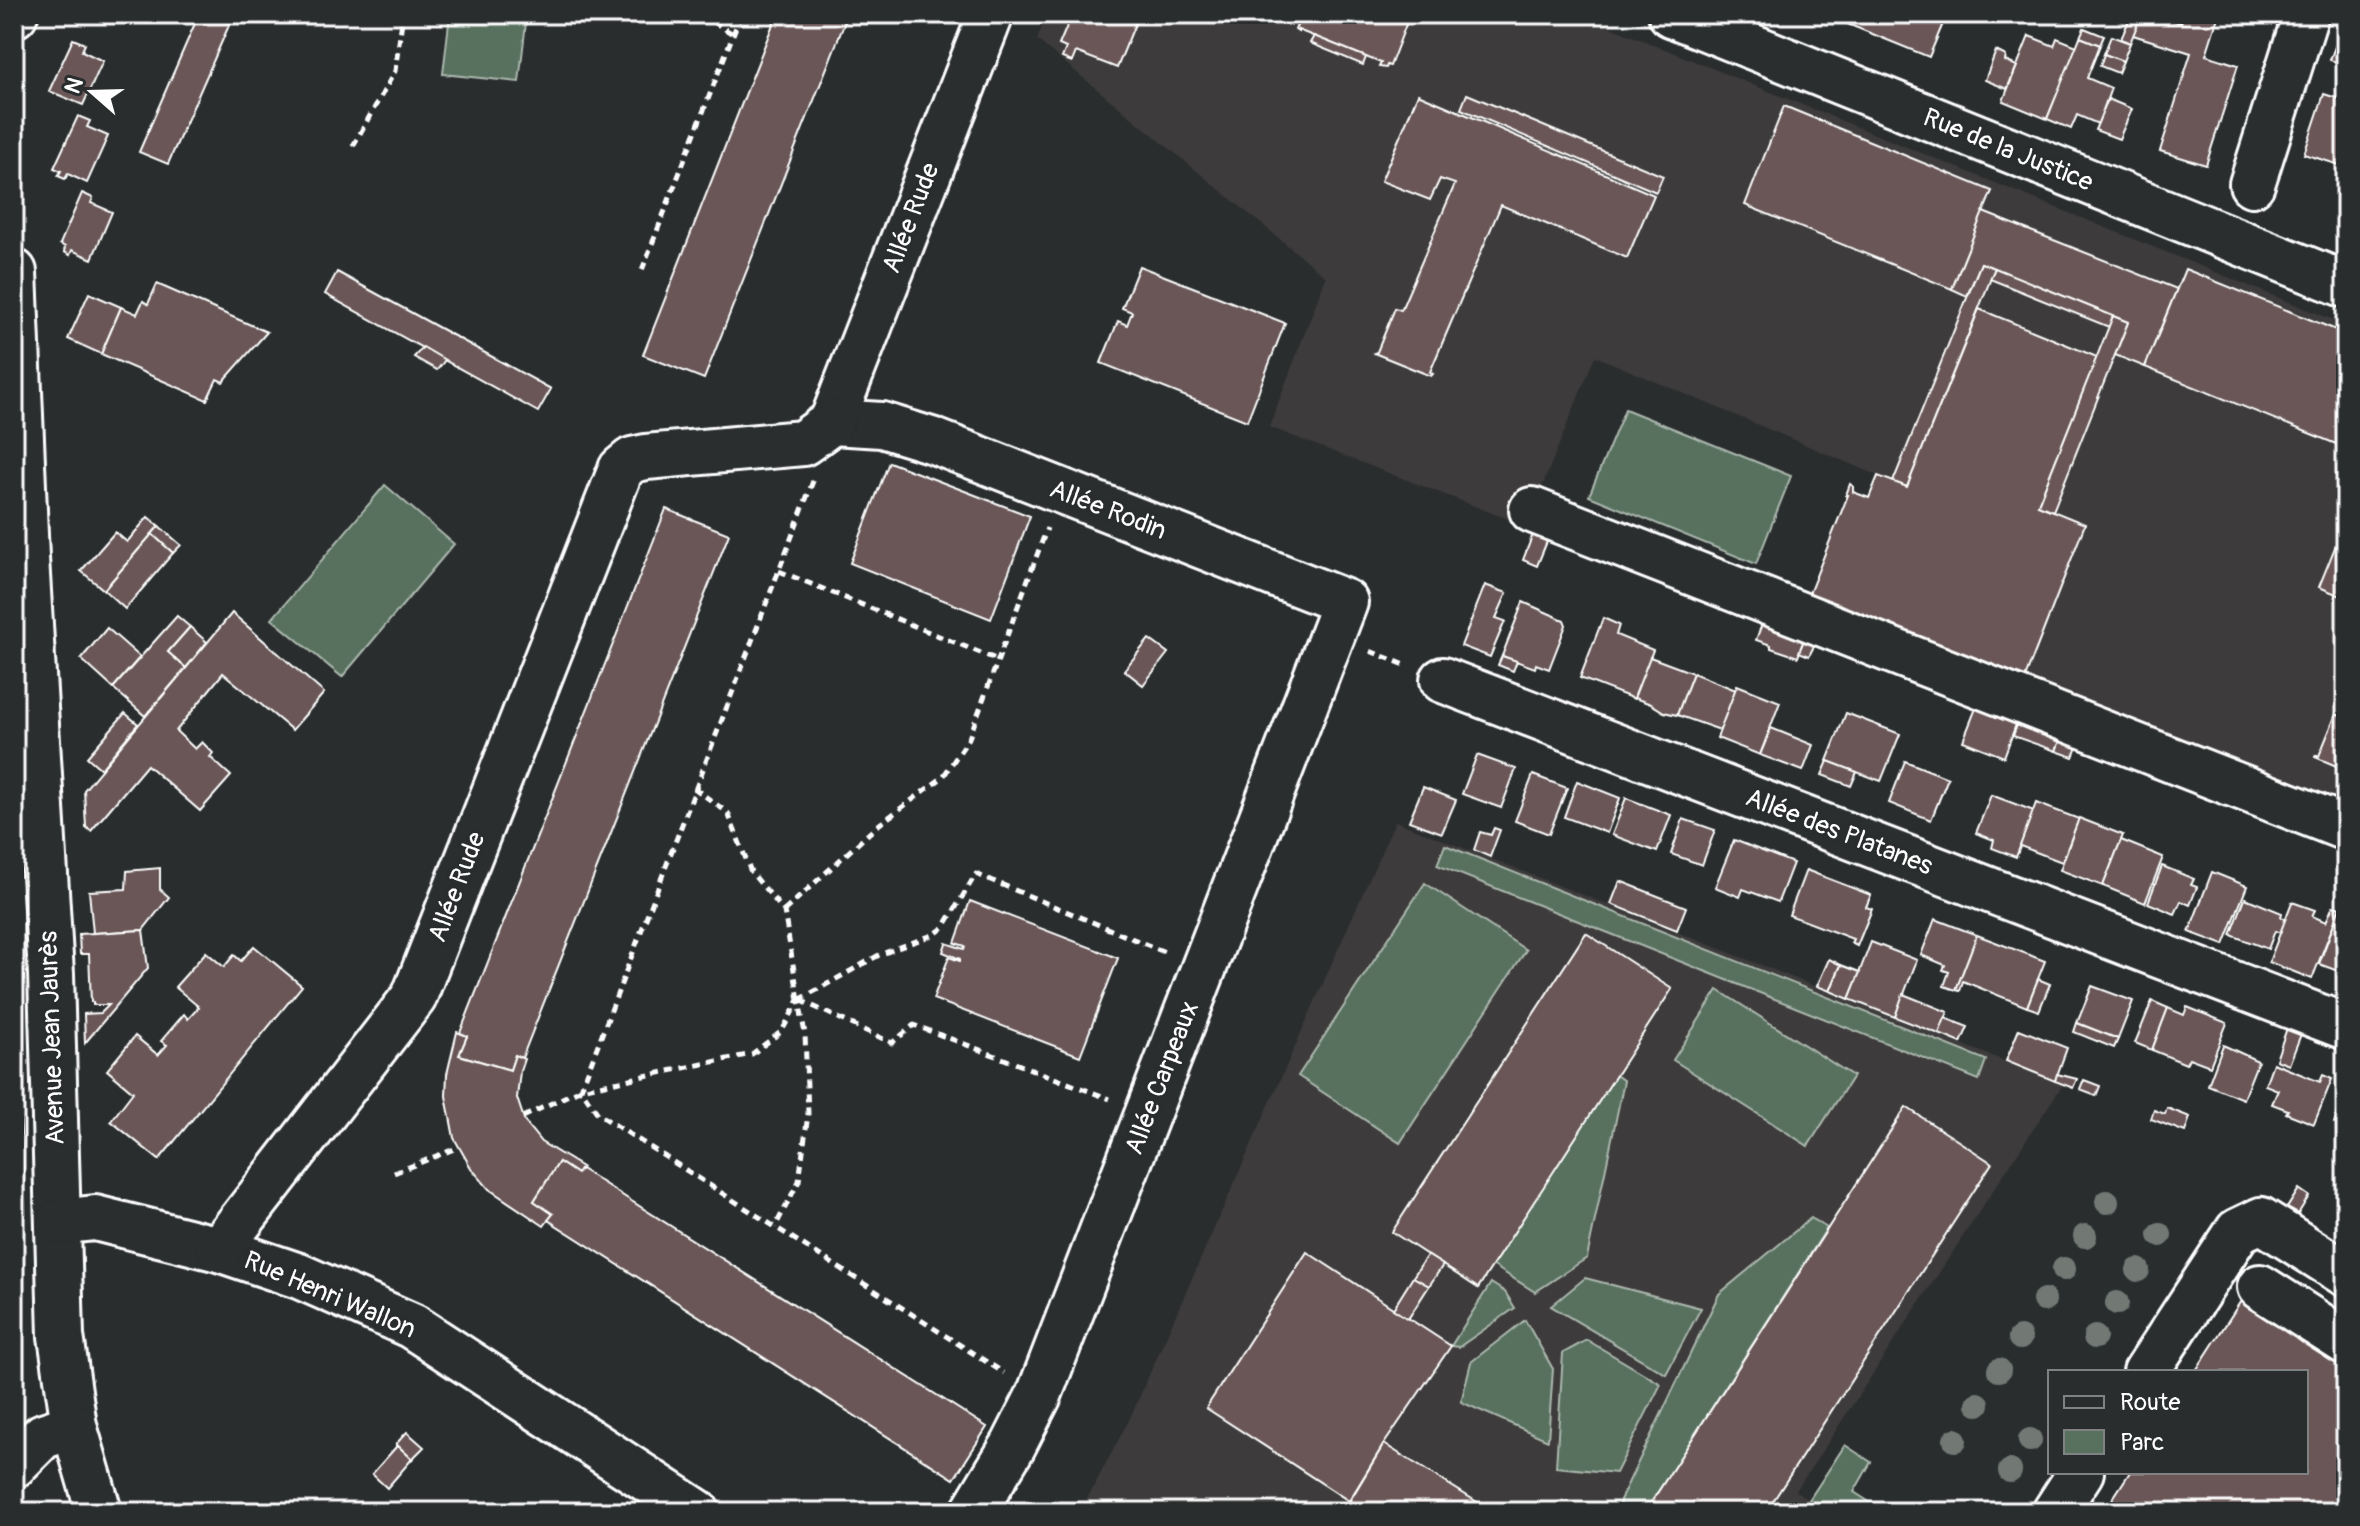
<svg xmlns="http://www.w3.org/2000/svg" width="2360" height="1526" viewBox="0 0 2360 1526" font-family="Pangolin,sans-serif">
	<style>
		.built { fill: #3d3a3a }
		.green { fill: #58715f; stroke: #acb8af; stroke-width: 2 }
		.building { fill: #6a5757; stroke: #fff; stroke-width: 2 }
		.lines { fill: none; stroke-linecap: round; stroke-linejoin: round }
		.minor-casing { stroke: #fff; stroke-width: 50 }
		.path { stroke: #fff; stroke-width: 5; stroke-dasharray: 8 6; stroke-linecap: butt }
		.minor { stroke: #2a2d2e; stroke-width: 44 }
		.tree { fill: #727975 }
		.labels { text-anchor: middle; dominant-baseline: central; stroke-width: 7; stroke-linejoin: round; paint-order: stroke }
		.street-label { font-size: 26px; fill: #fff; stroke: #2a2d2e }
	</style>
	<rect width="100%" height="100%" fill="#2a2d2e"/>
	<filter id="ink" filterUnits="userSpaceOnUse"><feTurbulence type="fractalNoise" baseFrequency=".0125" numOctaves="2"/><feDisplacementMap in="SourceGraphic" scale="16" xChannelSelector="R" yChannelSelector="G"/><feConvolveMatrix kernelMatrix="1 2 1 2 8 2 1 2 1" color-interpolation-filters="sRGB"/></filter>
	<g filter="url(#ink)">
		<g class="built">
			<polygon points="1047,14 1578,14 2346,325 2346,811 2021,688 2085,524 2053,511 2111,362 1965,303 1893,482 1595,356 1526,526 1269,427 1326,277 1037,40"/>
			<polygon points="1395,821 2063,1084 1796,1491 1828,1512 1080,1512 1130,1418"/>
		</g>
		<g class="green">
			<polygon points="450,14 527,14 519,82 443,74"/>
			<polygon points="1625,409 1791,476 1756,564 1589,496"/>
			<polygon points="385,485 454,544 342,677 272,619"/>
			<polygon points="1445,845 1986,1060 1979,1080 1437,865"/>
			<polygon points="1425,883 1526,950 1400,1143 1298,1076"/>
			<polygon points="1718,990 1853,1076 1808,1146 1673,1060"/>
			<polygon points="1616,1075 1624,1081 1587,1258 1535,1292 1492,1265"/>
			<polygon points="1811,1218 1827,1228 1645,1512 1620,1512 1620,1500 1719,1294"/>
			<polygon points="1585,1278 1701,1308 1666,1374 1551,1306"/>
			<polygon points="1491,1283 1505,1292 1515,1308 1459,1347 1451,1346"/>
			<polygon points="1525,1320 1553,1369 1548,1440 1461,1402 1471,1362"/>
			<polygon points="1587,1340 1661,1384 1616,1473 1556,1467 1563,1353"/>
			<polygon points="1845,1445 1871,1462 1854,1492 1885,1512 1828,1512 1809,1500"/>
		</g>
		<g class="building">
			<polygon points="199,14 234,14 168,164 139,152"/>
			<polygon points="777,14 848,14 704,379 643,355"/>
			<polygon points="1072,14 1139,14 1117,68 1076,52 1072,62 1062,58 1066,48 1059,45"/>
			<polygon points="1302,14 1410,14 1390,66 1387,65 1386,68 1379,67 1381,63 1366,57 1298,30 1298,32 1295,30"/>
			<polygon points="1823,14 1947,14 1929,57"/>
			<polygon points="2141,14 2152,14 2181,23 2183,14 2219,14 2206,55 2238,65 2206,165 2160,151 2191,53 2133,35"/>
			<polygon points="2152,14 2183,14 2181,23"/>
			<polygon points="2224,14 2254,14 2251,23"/>
			<polygon points="2131,15 2140,18 2130,43 2121,39"/>
			<polygon points="2084,28 2104,36 2100,45 2080,37"/>
			<polygon points="1314,36 1366,57 1363,65 1310,43"/>
			<polygon points="2029,36 2054,46 2057,38 2077,46 2047,119 2003,101"/>
			<polygon points="2111,36 2130,43 2123,61 2104,54"/>
			<polygon points="2080,37 2100,45 2087,78 2111,88 2098,124 2077,115 2071,129 2047,119"/>
			<polygon points="73,39 85,44 82,51 103,61 83,105 49,91"/>
			<polygon points="2338,39 2346,41 2346,81 2337,78 2342,64 2330,60"/>
			<polygon points="1996,51 2006,56 2005,61 2017,66 2007,89 1985,80"/>
			<polygon points="2104,54 2123,61 2118,73 2100,66"/>
			<polygon points="1418,94 1654,195 1627,258 1501,205 1430,372 1433,374 1431,376 1374,353 1377,352 1395,308 1401,310 1455,184 1440,179 1430,200 1381,181"/>
			<polygon points="1467,94 1663,176 1656,192 1461,109"/>
			<polygon points="2324,94 2346,101 2346,167 2304,154"/>
			<polygon points="2108,99 2132,109 2119,139 2095,130"/>
			<polygon points="1784,106 1992,191 1952,289 1745,205"/>
			<polygon points="78,116 90,121 87,127 108,136 87,183 68,174 65,179 58,176 61,171 54,168"/>
			<polygon points="82,193 93,198 91,203 112,212 92,259 72,250 70,255 64,252 65,247 60,244"/>
			<polygon points="1983,212 2177,289 2145,367 2115,355 2128,322 1981,263 1967,296 1952,289"/>
			<polygon points="1981,263 1995,268 1907,487 1893,482"/>
			<polygon points="1139,266 1285,323 1247,421 1101,363 1118,321 1127,325 1132,312 1122,308"/>
			<polygon points="1995,268 2113,316 2109,327 1990,279"/>
			<polygon points="2185,269 2346,334 2346,448 2145,367"/>
			<polygon points="337,272 551,389 538,412 325,294"/>
			<polygon points="157,284 267,332 223,382 217,379 207,400 101,354 121,307 137,314 143,301 148,304"/>
			<polygon points="89,293 121,307 101,354 68,339"/>
			<polygon points="1979,309 2097,357 2038,505 2085,524 2021,688 1805,604 1848,495 1846,495 1850,484 1853,486 1853,492 1869,498 1878,476 1907,487"/>
			<polygon points="2113,316 2128,322 2053,511 2038,505"/>
			<polygon points="423,347 445,360 437,370 414,357"/>
			<polygon points="889,462 1030,516 991,619 850,563"/>
			<polygon points="666,509 729,534 522,1058 515,1055 510,1070 459,1055 467,1036 460,1033"/>
			<polygon points="148,517 159,526 104,590 81,571 115,532 127,542"/>
			<polygon points="2346,520 2346,598 2319,587"/>
			<polygon points="159,526 181,545 173,553 152,534"/>
			<polygon points="152,534 173,553 125,609 104,590"/>
			<polygon points="1533,534 1548,539 1537,566 1523,560"/>
			<polygon points="1485,585 1507,593 1496,618 1505,621 1490,657 1461,646"/>
			<polygon points="1523,602 1564,620 1566,625 1549,669 1536,664 1535,668 1502,656"/>
			<polygon points="232,613 324,693 292,730 223,673 176,731 195,749 202,742 213,753 210,757 231,776 200,811 147,765 91,831 86,827 84,790"/>
			<polygon points="177,616 190,627 168,652 186,668 145,716 113,688"/>
			<polygon points="1603,618 1619,625 1616,635 1653,650 1634,699 1580,678"/>
			<polygon points="1762,624 1804,639 1798,657 1771,648 1771,645 1756,640"/>
			<polygon points="190,627 207,642 186,668 168,652"/>
			<polygon points="107,628 140,657 113,688 81,659"/>
			<polygon points="1149,639 1168,653 1143,685 1124,670"/>
			<polygon points="1804,640 1815,644 1809,656 1799,652"/>
			<polygon points="1502,656 1517,661 1513,671 1498,665"/>
			<polygon points="1650,657 1693,673 1677,715 1664,712 1651,704 1634,698"/>
			<polygon points="1693,673 1736,690 1720,730 1677,715"/>
			<polygon points="1737,685 1780,702 1760,755 1717,738"/>
			<polygon points="1978,703 2018,719 2004,757 1963,741"/>
			<polygon points="2346,704 2346,770 2315,757 2316,755 2319,756 2336,714 2341,716"/>
			<polygon points="125,713 138,724 101,769 87,757"/>
			<polygon points="1846,713 1900,734 1881,781 1827,761"/>
			<polygon points="2019,719 2062,736 2056,751 2013,736"/>
			<polygon points="1771,728 1813,745 1803,771 1760,755"/>
			<polygon points="2062,736 2079,742 2073,757 2056,751"/>
			<polygon points="1477,755 1516,769 1501,808 1462,794"/>
			<polygon points="1828,761 1857,772 1851,786 1822,775"/>
			<polygon points="1905,761 1948,778 1931,820 1889,803"/>
			<polygon points="1533,775 1567,788 1549,834 1515,821"/>
			<polygon points="1577,781 1620,798 1607,833 1564,817"/>
			<polygon points="1423,787 1456,800 1442,833 1409,821"/>
			<polygon points="1991,795 2034,811 2016,857 1992,848 1994,840 1976,833"/>
			<polygon points="1626,798 1671,815 1657,852 1612,835"/>
			<polygon points="2036,803 2079,819 2062,862 2020,846"/>
			<polygon points="2079,818 2123,835 2103,886 2060,870"/>
			<polygon points="1683,819 1715,830 1702,865 1671,854"/>
			<polygon points="1494,828 1500,830 1490,857 1474,850 1480,832 1491,835"/>
			<polygon points="1734,840 1793,863 1778,902 1743,889 1740,897 1715,887"/>
			<polygon points="2121,840 2163,857 2145,903 2103,886"/>
			<polygon points="2162,866 2194,879 2191,885 2197,887 2190,905 2181,901 2175,914 2148,903"/>
			<polygon points="160,868 160,889 169,897 143,930 93,933 89,891 126,889 127,871"/>
			<polygon points="1806,870 1871,895 1866,907 1872,909 1857,946 1851,943 1853,939 1789,915"/>
			<polygon points="2212,872 2247,886 2224,945 2189,932"/>
			<polygon points="1620,881 1686,907 1677,930 1611,904"/>
			<polygon points="2245,898 2282,913 2281,917 2286,919 2281,933 2275,931 2268,949 2231,935"/>
			<polygon points="970,901 1118,958 1080,1056 933,999 949,957 960,961 960,959 943,952 946,943 964,949 965,946 955,943"/>
			<polygon points="2292,902 2315,910 2312,916 2326,922 2333,906 2340,908 2312,979 2269,962"/>
			<polygon points="2339,910 2346,913 2346,974 2319,964"/>
			<polygon points="1935,919 1977,935 1956,990 1944,986 1949,972 1943,970 1945,965 1921,955"/>
			<polygon points="143,930 148,968 85,1043 84,1014 101,1013 109,1005 93,1005 93,1002 91,1002 89,954 80,954 79,934"/>
			<polygon points="1586,933 1672,989 1478,1288 1392,1232"/>
			<polygon points="1977,935 2045,961 2027,1007 1963,981 1960,991 1956,990"/>
			<polygon points="1871,942 1917,960 1895,1017 1849,999"/>
			<polygon points="254,946 302,986 159,1160 111,1121 133,1092 107,1070 135,1036 158,1055 167,1045 161,1041 184,1014 188,1019 199,1007 175,987 206,952 224,967 234,955 241,961"/>
			<polygon points="1829,959 1841,965 1830,991 1817,986"/>
			<polygon points="1841,965 1860,972 1849,999 1830,991"/>
			<polygon points="2038,979 2050,984 2039,1011 2027,1007"/>
			<polygon points="2092,986 2133,1001 2118,1039 2077,1023"/>
			<polygon points="1903,994 1948,1012 1939,1034 1895,1017"/>
			<polygon points="2152,1001 2168,1008 2152,1050 2135,1043"/>
			<polygon points="2187,1007 2227,1023 2210,1066 2189,1058 2186,1064 2152,1050 2168,1008 2184,1015"/>
			<polygon points="1945,1018 1968,1027 1961,1043 1939,1034"/>
			<polygon points="2077,1023 2118,1039 2114,1048 2074,1032"/>
			<polygon points="2287,1028 2301,1034 2289,1065 2276,1060"/>
			<polygon points="2019,1029 2067,1048 2055,1081 2006,1061"/>
			<polygon points="457,1032 467,1036 459,1055 510,1070 515,1055 524,1059 520,1071 517,1098 525,1122 541,1142 582,1167 577,1174 559,1162 534,1201 553,1214 544,1226 489,1189 471,1168 454,1138 446,1096 447,1074"/>
			<polygon points="14,1038 16,1038 22,1151 14,1151"/>
			<polygon points="2223,1045 2258,1061 2243,1099 2208,1085"/>
			<polygon points="2273,1063 2320,1082 2323,1075 2332,1079 2314,1124 2286,1113 2288,1110 2272,1104 2278,1090 2265,1085"/>
			<polygon points="2057,1074 2077,1079 2073,1088 2055,1081"/>
			<polygon points="2084,1080 2100,1086 2096,1096 2080,1090"/>
			<polygon points="2346,1093 2346,1128 2334,1123"/>
			<polygon points="1906,1107 1992,1163 1766,1512 1645,1512"/>
			<polygon points="2167,1108 2190,1117 2185,1132 2151,1119 2154,1110 2165,1114"/>
			<polygon points="14,1151 22,1151 25,1214 14,1215"/>
			<polygon points="559,1162 577,1174 581,1169 987,1427 954,1479 548,1220 553,1214 534,1201"/>
			<polygon points="2299,1189 2309,1196 2298,1214 2287,1208"/>
			<polygon points="1307,1252 1451,1346 1384,1444 1349,1501 1206,1408"/>
			<polygon points="1427,1255 1443,1265 1429,1286 1413,1277"/>
			<polygon points="1413,1277 1429,1286 1408,1319 1393,1309"/>
			<polygon points="2248,1290 2346,1353 2346,1488 2330,1512 2104,1512 2130,1472 2306,1472 2306,1372 2195,1372"/>
			<polygon points="407,1432 424,1447 412,1459 396,1444"/>
			<polygon points="396,1444 412,1459 387,1488 372,1474 396,1447"/>
			<polygon points="1384,1444 1493,1512 1343,1512"/>
		</g>
		<g class="lines">
			<defs>
				<g id="minor">
					<polyline points="1671,14 2346,285"/>
					<polyline points="14,15 15,14"/>
					<polyline points="2252,184 2306,14"/>
					<polyline points="14,272 26,558 51,974 61,1336 74,1426 99,1512"/>
					<polyline points="832,422 882,425 934,441 1345,602 1039,1395 1013,1446 973,1512"/>
					<polyline points="832,422 991,14"/>
					<polyline points="1532,510 2346,828"/>
					<polyline points="1443,680 2346,1027"/>
					<polyline points="58,1222 95,1218 219,1249 299,1276 412,1326 697,1512"/>
					<polyline points="219,1249 414,997 621,469 632,460 646,457 803,443 832,422"/>
					<polyline points="2260,1287 2346,1342"/>
					<polyline points="2146,1372 2238,1231 2261,1220 2346,1274"/>
					<polyline points="14,1465 43,1436 74,1426"/>
					<polyline points="2055,1512 2081,1472"/>
				</g>
			</defs>
			<use href="#minor" class="minor-casing"/>
			<g class="path">
				<polyline points="701,14 733,34"/>
				<polyline points="353,146 395,71 403,14"/>
				<polyline points="642,270 741,14"/>
				<polyline points="813,481 581,1089 598,1114 1004,1373"/>
				<polyline points="779,571 998,660"/>
				<polyline points="1370,651 1405,665"/>
				<polyline points="694,788 728,813 751,872 784,911 799,1000"/>
				<polyline points="784,911 877,826 943,777 969,738 1047,528"/>
				<polyline points="799,1000 879,955 935,934 944,927 976,874 1167,953"/>
				<polyline points="800,1000 892,1043 914,1025 1110,1099"/>
				<polyline points="523,1117 581,1089 752,1054 782,1031 799,1000 805,1034 808,1114 799,1181 775,1227"/>
				<polyline points="394,1173 459,1147"/>
			</g>
			<use href="#minor" class="minor"/>
		</g>
		<g class="tree">
			<circle cx="2107" cy="1202" r="12"/>
			<circle cx="2160" cy="1235" r="12"/>
			<circle cx="2085" cy="1236" r="12"/>
			<circle cx="2064" cy="1269" r="12"/>
			<circle cx="2138" cy="1270" r="12"/>
			<circle cx="2044" cy="1300" r="12"/>
			<circle cx="2117" cy="1303" r="12"/>
			<circle cx="2095" cy="1337" r="12"/>
			<circle cx="2020" cy="1338" r="12"/>
			<circle cx="1999" cy="1370" r="12"/>
			<circle cx="1978" cy="1404" r="12"/>
			<circle cx="1955" cy="1440" r="12"/>
			<circle cx="2030" cy="1440" r="12"/>
			<circle cx="2010" cy="1471" r="12"/>
		</g>
	</g>
	<g class="labels">
		<g class="street-label">
			<text transform="translate(2008 150) rotate(22)">Rue de la Justice</text>
			<text transform="translate(911 218) rotate(-69)">Allée Rude</text>
			<text transform="translate(1108 510) rotate(21)">Allée Rodin</text>
			<text transform="translate(1839 832) rotate(21)">Allée des Platanes</text>
			<text transform="translate(457 887) rotate(-69)">Allée Rude</text>
			<text transform="translate(52 1038) rotate(-92)">Avenue Jean Jaurès</text>
			<text transform="translate(1162 1078) rotate(-69)">Allée Carpeaux</text>
			<text transform="translate(330 1295) rotate(23)">Rue Henri Wallon</text>
		</g>
	</g>
	<rect width="2360" height="1526" fill="none" stroke="#2a2d2e" stroke-width="48"/>
	<rect x="24" y="24" width="2312" height="1478" fill="none" stroke="#fff" stroke-width="3" filter="url(#ink)"/>
	<rect x="2048" y="1370" width="260" height="104" fill="#2a2d2e" stroke="#7f8182" stroke-width="2"/>
	<rect x="2064" y="1396" width="40" height="12" fill="#2a2d2e" stroke="#7f8182" stroke-width="2"/>
	<text x="2120" y="1410" font-size="24" fill="#ffffff">Route</text>
	<rect x="2064" y="1430" width="40" height="24" fill="#58715f" stroke="#7f8182" stroke-width="2"/>
	<text x="2120" y="1450" font-size="24" fill="#ffffff">Parc</text>
	<g transform="translate(92 92) rotate(290)" stroke="#2a2d2e" stroke-width="6" paint-order="stroke">
	<path d="M0-6L14 30L0 20L-14 30Z" fill="#ffffff"/>
	<text y="-12" font-size="22" font-weight="bold" text-anchor="middle" fill="#ffffff">N</text>
	</g>
</svg>
